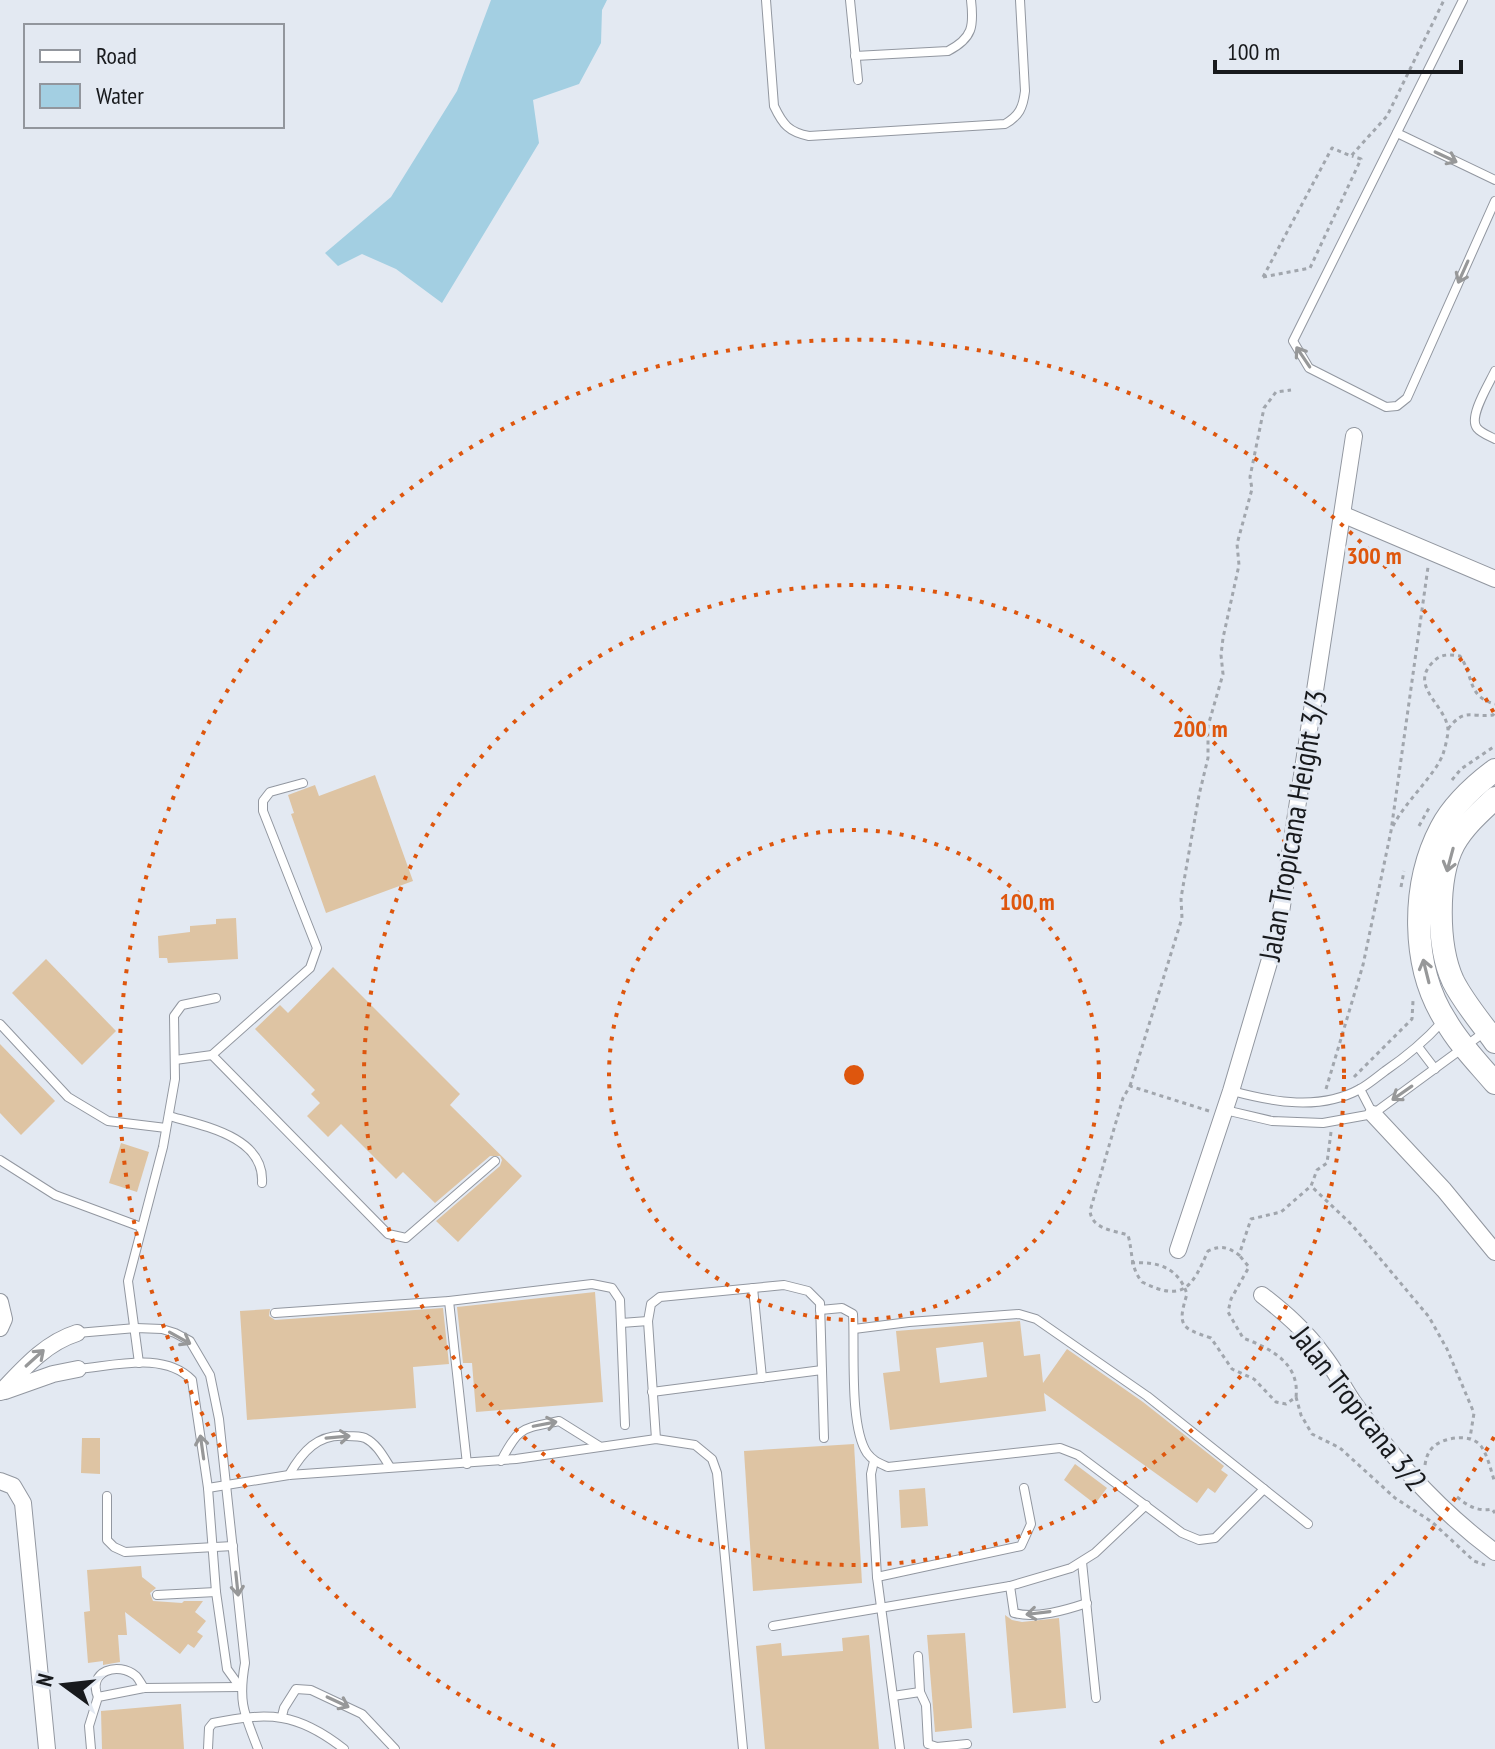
<svg xmlns="http://www.w3.org/2000/svg" width="1495" height="1749" viewBox="0 0 1495 1749" font-family="'PT Sans Narrow',sans-serif">
	<style>
		.water { fill: #a3cfe2 }
		.building { fill: #dec4a3; fill-rule: evenodd }
		.lines { fill: none; stroke-linecap: round; stroke-linejoin: round }
		.lane-casing { stroke: #9297a0; stroke-width: 10 }
		.street-casing { stroke: #9297a0; stroke-width: 18 }
		.secondary-casing { stroke: #9297a0; stroke-width: 24 }
		.path { stroke: #a1a6ad; stroke-width: 3; stroke-dasharray: 4 4; stroke-linecap: butt }
		.lane { stroke: #fff; stroke-width: 8 }
		.street { stroke: #fff; stroke-width: 16 }
		.secondary { stroke: #fff; stroke-width: 22 }
		.oneway { stroke: #979899 }
		.ring { fill: none; stroke: #de560d; stroke-width: 4; stroke-dasharray: 4 8 }
		.labels { text-anchor: middle; dominant-baseline: central; stroke-width: 6; stroke-linejoin: round; paint-order: stroke }
		.street-label { font-size: 30px; fill: #181a1d; stroke: #e3e9f2 }
		.centre { fill: #de560d; stroke: #e3e9f2; stroke-width: 4 }
		.ring-label { font-size: 24px; text-anchor: middle; font-weight: bold; fill: #de560d; stroke: #e3e9f2; stroke-width: 6; stroke-linejoin: round; paint-order: stroke }
	</style>
	<rect width="100%" height="100%" fill="#e3e9f2"/>
	<polygon class="water" points="491,0 607,0 602,10 601,43 579,84 533,100 539,143 442,303 396,269 362,254 338,266 325,253 391,197 457,91"/>
	<g class="building">
		<polygon points="375,775 413,881 326,913 291,814 294,813 288,795 315,785 319,796"/>
		<polygon points="236,918 238,959 168,963 167,958 159,958 158,936 190,932 190,926 216,924 216,919"/>
		<polygon points="46,959 116,1031 82,1065 12,993"/>
		<polygon points="333,967 460,1094 450,1105 522,1176 458,1242 436,1221 500,1166 502,1160 500,1156 490,1156 435,1203 403,1172 396,1179 341,1124 328,1137 307,1116 320,1103 311,1094 315,1090 255,1029 280,1005 288,1013"/>
		<polygon points="0,1044 55,1101 21,1135 0,1113"/>
		<polygon points="121,1143 149,1152 137,1192 109,1183"/>
		<polygon points="595,1292 603,1402 476,1412 472,1363 463,1363 457,1307"/>
		<polygon points="443,1308 449,1364 413,1367 416,1408 247,1420 240,1311 270,1309 269,1316 275,1320"/>
		<path d="M1020,1321L1024,1356L1040,1354L1043,1383L1067,1349L1143,1402L1224,1466L1221,1470L1228,1475L1215,1493L1208,1488L1197,1503L1044,1393L1046,1411L890,1430L883,1373L900,1371L896,1331ZM983,1342L987,1377L940,1383L936,1348Z"/>
		<polygon points="82,1438 100,1438 100,1474 81,1473"/>
		<polygon points="854,1444 862,1583 753,1591 744,1451"/>
		<polygon points="1075,1464 1107,1488 1095,1504 1064,1480"/>
		<polygon points="925,1488 928,1526 901,1528 899,1490"/>
		<polygon points="141,1566 142,1577 156,1588 150,1593 153,1601 182,1603 184,1601 203,1601 195,1612 206,1621 197,1632 203,1636 194,1648 188,1644 180,1654 125,1612 127,1635 118,1635 120,1662 103,1665 103,1661 88,1663 84,1612 90,1611 87,1570"/>
		<polygon points="1005,1615 1012,1620 1022,1622 1059,1618 1066,1708 1013,1713"/>
		<polygon points="965,1633 972,1728 935,1732 927,1635"/>
		<polygon points="869,1635 879,1749 765,1749 756,1646 781,1643 782,1656 843,1651 842,1638"/>
		<polygon points="181,1704 184,1749 102,1749 101,1711"/>
	</g>
	<g class="lines">
		<defs>
			<g id="lane">
				<path d="M766,0L774,106C783,125 789,132 809,136L1005,124C1019,116 1023,108 1025,91L1020,0"/>
				<polyline points="850,0 858,80"/>
				<polyline points="1463,0 1293,341 1309,368 1386,407 1397,406 1407,398 1495,201"/>
				<path d="M855,56L948,51C973,38 974,26 971,0"/>
				<polyline points="1397,133 1495,180"/>
				<path d="M1495,371C1489,384 1468,417 1477,428C1481,433 1489,436 1495,439"/>
				<polyline points="0,1024 68,1097 108,1121 166,1128"/>
				<polyline points="1419,1048 1435,1069"/>
				<polyline points="212,1055 388,1234 406,1238 495,1161"/>
				<polyline points="175,1060 212,1055 310,968 317,948 263,811 263,801 270,792 303,783"/>
				<polyline points="1360,1089 1373,1114"/>
				<path d="M1232,1091C1273,1102 1320,1111 1360,1089C1369,1084 1377,1077 1385,1071C1407,1056 1424,1042 1442,1022"/>
				<polyline points="1225,1110 1272,1121 1297,1122 1323,1123 1373,1114 1486,1031"/>
				<path d="M169,1116C204,1126 265,1137 262,1183"/>
				<polyline points="0,1160 55,1195 141,1227"/>
				<polyline points="753,1288 762,1378"/>
				<polyline points="449,1301 467,1464"/>
				<path d="M820,1310L842,1308L853,1314C855,1349 849,1426 867,1453C873,1461 879,1463 888,1467L1060,1448L1078,1455L1182,1533L1199,1540L1215,1538L1264,1489"/>
				<polyline points="275,1313 449,1301 592,1284 612,1288 620,1300 625,1425"/>
				<polyline points="621,1323 648,1321"/>
				<polyline points="854,1329 909,1322 1019,1314 1036,1319 1147,1396 1308,1524"/>
				<path d="M77,1333L136,1328L162,1329L175,1333L190,1341L210,1375L219,1419L245,1663C238,1702 244,1713 258,1749"/>
				<polyline points="139,1363 128,1281 163,1147 175,1079 174,1016 182,1005 216,998"/>
				<path d="M78,1369C114,1366 164,1351 192,1380L208,1488L216,1592L227,1669L240,1687"/>
				<polyline points="652,1392 822,1370"/>
				<polyline points="656,1439 648,1321 651,1304 660,1297 784,1285 808,1291 820,1303 824,1438"/>
				<path d="M501,1461C519,1426 522,1429 559,1421L599,1446"/>
				<polyline points="874,1461 871,1474 877,1577 900,1749"/>
				<path d="M289,1475C302,1452 318,1433 347,1436C353,1436 360,1436 365,1438C377,1444 383,1456 390,1467"/>
				<polyline points="208,1488 289,1475 516,1459 656,1439 695,1445 712,1459 717,1473 743,1749"/>
				<polyline points="107,1496 107,1540 114,1547 125,1552 233,1546"/>
				<polyline points="1082,1562 1096,1698"/>
				<polyline points="877,1577 1021,1546 1031,1524 1024,1488"/>
				<path d="M1010,1586L1014,1613C1036,1619 1066,1610 1087,1603"/>
				<polyline points="157,1595 216,1592"/>
				<polyline points="773,1626 1010,1586 1071,1568 1095,1553 1146,1505"/>
				<polyline points="918,1656 920,1692"/>
				<polyline points="893,1696 920,1692 926,1705 928,1744 937,1747 967,1744"/>
				<path d="M98,1697C87,1671 118,1661 136,1676C139,1679 141,1684 144,1688"/>
				<polyline points="282,1716 284,1708 296,1689 311,1690 362,1714 395,1749"/>
				<polyline points="91,1749 89,1726 98,1697 144,1688 240,1687"/>
				<path d="M208,1749L209,1728L213,1723C269,1712 297,1712 344,1749"/>
			</g>
			<g id="street">
				<polyline points="1344,515 1495,579"/>
				<polyline points="1373,1114 1444,1190 1495,1252"/>
				<polyline points="1178,1250 1231,1091 1278,932 1354,436"/>
				<path d="M1262,1295C1285,1313 1306,1331 1323,1355C1336,1371 1344,1390 1356,1406C1395,1462 1440,1511 1495,1552"/>
				<polyline points="0,1302 4,1319 0,1328"/>
				<polyline points="5,1391 53,1374 78,1369"/>
				<path d="M1,1392C23,1369 45,1343 77,1333"/>
				<polyline points="0,1481 13,1486 23,1503 47,1749"/>
			</g>
			<g id="secondary">
				<path d="M1495,770C1475,785 1453,805 1441,828C1411,885 1411,967 1446,1021C1459,1044 1478,1063 1495,1083"/>
				<path d="M1495,798C1481,811 1464,826 1454,844C1436,878 1437,946 1453,981C1464,1003 1481,1022 1495,1042"/>
			</g>
		</defs>
		<use href="#lane" class="lane-casing"/>
		<use href="#street" class="street-casing"/>
		<use href="#secondary" class="secondary-casing"/>
		<g class="path">
			<polyline points="1263,277 1332,148 1351,156 1387,116 1444,0"/>
			<polyline points="1263,277 1310,268 1361,159 1352,156"/>
			<path d="M1448,729C1465,707 1470,718 1493,715L1495,712"/>
			<polyline points="1452,780 1461,769 1495,746"/>
			<path d="M1393,826C1405,802 1436,774 1443,754C1445,748 1448,736 1448,730C1447,706 1409,687 1432,663C1440,654 1448,654 1460,656C1474,676 1467,697 1495,704"/>
			<polyline points="1419,826 1429,808"/>
			<polyline points="1401,887 1404,871"/>
			<polyline points="1354,1077 1412,1019 1413,1001"/>
			<polyline points="1130,1086 1182,918 1181,898 1199,795 1208,758 1208,726 1223,674 1221,655 1223,638 1239,565 1237,544 1252,489 1250,477 1264,408 1276,392 1291,390"/>
			<polyline points="1326,1089 1363,965 1391,831 1428,567"/>
			<path d="M1209,1111L1130,1086L1123,1098L1090,1211C1092,1229 1112,1230 1128,1235C1133,1253 1130,1267 1142,1282C1184,1303 1192,1287 1208,1251C1221,1245 1228,1247 1239,1255L1251,1219L1281,1212L1311,1186"/>
			<polyline points="1331,1132 1327,1163 1317,1170 1311,1186 1352,1225 1429,1317 1447,1349 1474,1413 1470,1438"/>
			<path d="M1131,1263C1157,1261 1178,1267 1187,1294C1177,1326 1181,1328 1211,1338L1232,1369L1254,1379L1276,1402L1286,1404L1296,1397C1300,1363 1270,1348 1243,1338L1228,1312L1231,1299L1249,1267L1239,1255"/>
			<polyline points="1296,1397 1301,1415 1312,1434 1340,1448 1395,1498 1432,1522 1474,1561 1485,1565"/>
			<path d="M1425,1465C1426,1458 1428,1452 1433,1447C1444,1437 1471,1433 1481,1446C1488,1456 1491,1471 1495,1483"/>
			<path d="M1457,1497C1468,1506 1478,1512 1492,1509L1495,1513"/>
		</g>
		<use href="#lane" class="lane"/>
		<use href="#street" class="street"/>
		<use href="#secondary" class="secondary"/>
	</g>
	<defs><path id="oneway-shaft" d="M-6 0H5M1.5-3L5.5 0L1.5 3" fill="none" stroke-width="1.6" stroke-linecap="round" stroke-linejoin="round" transform="scale(2)"/></defs>
	<g class="oneway">
		<use href="#oneway-shaft" transform="translate(1446 157) rotate(25)"/>
		<use href="#oneway-shaft" transform="translate(1463 272) rotate(114)"/>
		<use href="#oneway-shaft" transform="translate(1303 357) rotate(-124)"/>
		<use href="#oneway-shaft" transform="translate(1450 860) rotate(105)"/>
		<use href="#oneway-shaft" transform="translate(1426 971) rotate(-104)"/>
		<use href="#oneway-shaft" transform="translate(1402 1093) rotate(145)"/>
		<use href="#oneway-shaft" transform="translate(180 1338) rotate(29)"/>
		<use href="#oneway-shaft" transform="translate(35 1358) rotate(-42)"/>
		<use href="#oneway-shaft" transform="translate(545 1424) rotate(-11)"/>
		<use href="#oneway-shaft" transform="translate(338 1437) rotate(-5)"/>
		<use href="#oneway-shaft" transform="translate(202 1447) rotate(-98)"/>
		<use href="#oneway-shaft" transform="translate(237 1584) rotate(84)"/>
		<use href="#oneway-shaft" transform="translate(1038 1613) rotate(173)"/>
		<use href="#oneway-shaft" transform="translate(338 1702) rotate(25)"/>
	</g>
	<g class="ring">
		<circle cx="854" cy="1075" r="245"/>
		<circle cx="854" cy="1075" r="490"/>
		<path d="M1494 1437A735 735 0 0 1 1153 1746M555 1746A735 735 0 1 1 1494 713"/>
	</g>
	<g class="labels">
		<g class="street-label">
			<text transform="translate(1292 825) rotate(-80)">Jalan Tropicana Height 3/3</text>
			<text transform="translate(1360 1408) rotate(52)">Jalan Tropicana 3/2</text>
		</g>
	</g>
	<circle cx="854" cy="1075" r="12" class="centre"/>
	<g class="ring-label">
		<text x="1374" y="564">300 m</text>
		<text x="1200" y="737">200 m</text>
		<text x="1027" y="910">100 m</text>
	</g>
	<rect x="24" y="24" width="260" height="104" fill="#e3e9f2" stroke="#92969d" stroke-width="2"/>
	<rect x="40" y="50" width="40" height="12" fill="#ffffff" stroke="#92969d" stroke-width="2"/>
	<text x="96" y="64" font-size="24" fill="#181a1d">Road</text>
	<rect x="40" y="84" width="40" height="24" fill="#a3cfe2" stroke="#92969d" stroke-width="2"/>
	<text x="96" y="104" font-size="24" fill="#181a1d">Water</text>
	<g transform="translate(64 1685) rotate(285)" stroke="#e3e9f2" stroke-width="6" paint-order="stroke">
	<path d="M0-6L14 30L0 20L-14 30Z" fill="#181a1d"/>
	<text y="-12" font-size="22" font-weight="bold" text-anchor="middle" fill="#181a1d">N</text>
	</g>
	<path d="M1215 60v12h246v-12" fill="none" stroke="#181a1d" stroke-width="4"/>
	<text x="1227" y="60" font-size="24" fill="#181a1d" stroke="#e3e9f2" stroke-width="6" paint-order="stroke">100 m</text>
</svg>
